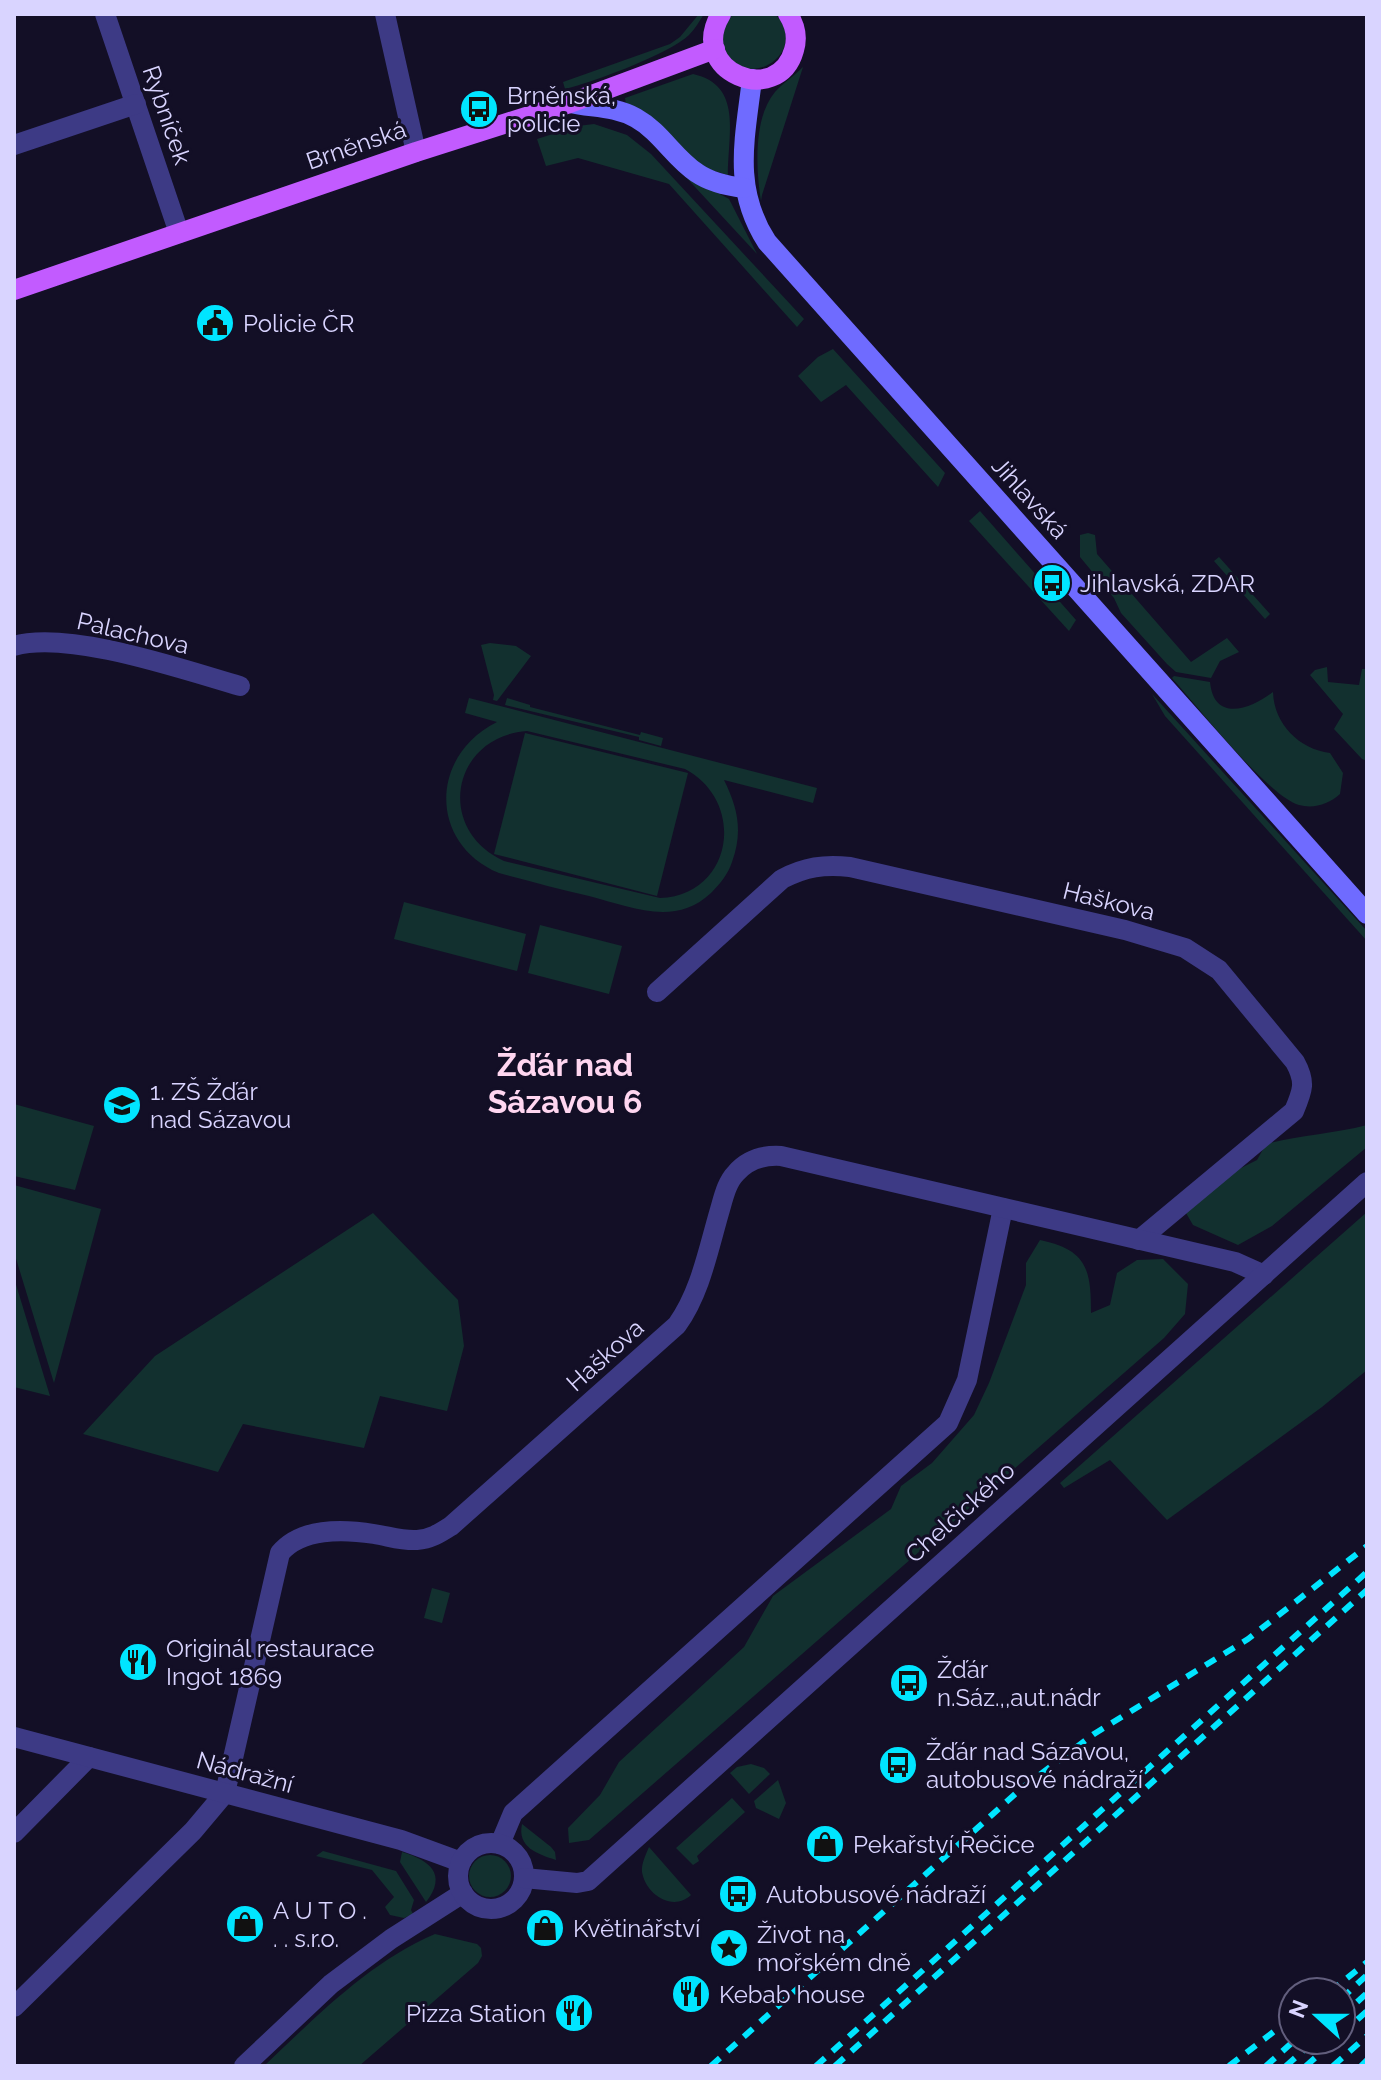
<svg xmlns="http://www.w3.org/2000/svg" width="1381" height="2080" viewBox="0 0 1381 2080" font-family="Raleway,sans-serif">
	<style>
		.green { fill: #12302f; fill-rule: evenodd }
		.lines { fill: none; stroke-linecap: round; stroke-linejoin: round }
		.minor { stroke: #3d3a85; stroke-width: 20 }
		.tertiary { stroke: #3d3a85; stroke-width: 20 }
		.secondary { stroke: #6f6bff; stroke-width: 20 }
		.primary { stroke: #c25bff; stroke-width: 20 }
		.rail { stroke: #00e5ff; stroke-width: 6; stroke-dasharray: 12 10; stroke-linecap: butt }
		.labels { text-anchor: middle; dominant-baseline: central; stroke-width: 6; stroke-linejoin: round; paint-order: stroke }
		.poi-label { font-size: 24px; fill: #d9d4ff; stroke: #130f26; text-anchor: start }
		.street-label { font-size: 24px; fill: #d9d4ff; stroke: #130f26 }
		.district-label { font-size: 32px; font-weight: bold; fill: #ffd6f0; stroke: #130f26 }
	</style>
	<rect width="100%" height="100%" fill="#130f26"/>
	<g class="green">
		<path d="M699,14H704C699,22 695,29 689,35C669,54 594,82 565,89L563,82L670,44L680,37Z"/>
		<path d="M732,14H775C814,55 736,98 723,43C721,32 725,22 732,14Z"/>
		<path d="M803,67L762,195L761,201C756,170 753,118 775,92C783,83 794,76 803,67Z"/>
		<path d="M693,74C743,85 728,134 728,175L701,167L626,104L625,98Z"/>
		<polygon points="594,124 627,135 651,154 804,319 797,327 669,184 578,158 546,166 537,139 578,126"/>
		<polygon points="683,174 729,199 757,254"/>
		<polygon points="833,349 945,473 938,487 846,385 821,402 798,376 818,357"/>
		<polygon points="980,511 1076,620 1069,631 969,521"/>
		<polygon points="1088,533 1095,535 1097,554 1191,662 1227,638 1239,652 1220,661 1211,678 1176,672 1167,664 1121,613 1114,598 1080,557 1080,535"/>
		<polygon points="1219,557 1270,614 1265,619 1214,561"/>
		<polygon points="490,643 516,646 531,656 497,701 493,700 494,695 481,645"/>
		<polygon points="1327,667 1328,682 1359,685 1362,669 1367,669 1367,761 1362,759 1334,729 1343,714 1310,675 1315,670"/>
		<path d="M1174,676L1210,682C1214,723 1251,709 1273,692C1274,724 1299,749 1330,753L1343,773L1340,794C1329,804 1314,809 1299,805C1268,796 1197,706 1172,678Z"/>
		<polygon points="1152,694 1367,931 1367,941 1165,716"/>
		<path d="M469,698L817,788L813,803L724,780C738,808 743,832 732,862C728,874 720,884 711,893C675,927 631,907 589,896C559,889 529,881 499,873C428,843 430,755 497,722L465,713ZM527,731L685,769C747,802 733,895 660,898L504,861C435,830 451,737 527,731Z"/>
		<polygon points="507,698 530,705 530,707 640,735 641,732 663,738 661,746 639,740 639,737 505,705"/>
		<polygon points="525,733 688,773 657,896 494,854"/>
		<polygon points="404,902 526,934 517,971 394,939"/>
		<polygon points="540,925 622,946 609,994 528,973"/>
		<polygon points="14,1104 94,1126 75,1190 14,1176"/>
		<path d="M1367,1125V1147L1272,1226L1238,1245L1193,1225L1186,1213L1235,1171L1257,1160L1266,1144C1300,1135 1333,1134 1367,1125Z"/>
		<polygon points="14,1185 101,1209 54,1383 14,1252"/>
		<polygon points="1367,1212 1367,1370 1322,1407 1167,1520 1110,1460 1064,1488 1060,1483"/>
		<polygon points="373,1213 458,1300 464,1346 447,1411 380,1396 364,1448 243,1424 218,1472 83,1434 155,1356"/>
		<path d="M1040,1240C1087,1250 1091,1269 1091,1313L1110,1305L1117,1273L1137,1260L1163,1259L1188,1284L1185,1314L1164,1338L589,1840L569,1843L568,1828L600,1795L619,1762L744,1647L773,1596L891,1509L901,1486L932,1463L974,1415L989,1383L1026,1285V1263Z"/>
		<polygon points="14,1278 50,1396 14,1387"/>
		<polygon points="432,1588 450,1593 442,1623 424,1618"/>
		<polygon points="751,1764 764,1768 770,1774 749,1794 730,1773 737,1767"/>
		<polygon points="778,1780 786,1803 779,1819 756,1808 754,1801"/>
		<polygon points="732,1798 745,1812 697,1856 699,1861 693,1865 676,1848"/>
		<path d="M522,1824L551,1847L555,1852L556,1860C537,1854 517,1847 522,1824Z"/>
		<path d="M649,1847L691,1895C673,1912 646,1895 642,1872C641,1864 646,1854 649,1847Z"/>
		<polygon points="323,1851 396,1871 414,1900 411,1910 413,1914 404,1918 390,1915 385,1907 394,1897 372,1870 316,1856"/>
		<path d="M402,1852C429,1860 448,1874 426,1902L400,1862Z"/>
		<circle cx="490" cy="1876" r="21"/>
		<path d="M435,1934L477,1944L481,1948L482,1956L478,1963L359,2066H264C316,2017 369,1962 435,1934Z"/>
	</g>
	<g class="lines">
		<g class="minor">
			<polyline points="105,14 179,233"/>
			<polyline points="385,14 416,152"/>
			<polyline points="14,145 136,104"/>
			<path d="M14,646C69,630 184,670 240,686"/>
			<path d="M657,992L782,879C805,867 824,864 850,867L1125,930L1185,948L1219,970L1295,1062C1306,1082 1303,1090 1294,1111L1139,1240"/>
			<polyline points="14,1833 89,1757"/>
			<polyline points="500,1844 513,1813 948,1423 967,1380 1003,1208"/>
			<path d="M14,2007L193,1831L225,1793L280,1553C301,1528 343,1529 374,1534C388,1536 402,1541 417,1540C431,1539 440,1533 451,1526L677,1325C700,1293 708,1251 719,1213C723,1200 726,1183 736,1173C748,1159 764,1155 781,1156L1235,1262L1264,1275"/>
			<polyline points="244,2066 331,1984 391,1939 463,1893"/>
		</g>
		<g class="tertiary">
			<polyline points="14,1737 401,1840 461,1862"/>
			<circle cx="491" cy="1876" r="33"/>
			<polyline points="524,1878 577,1883 588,1881 1367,1182"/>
		</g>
		<g class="secondary">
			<path d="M752,79C745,139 732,188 767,242L1367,914"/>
			<path d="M570,103C593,108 614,106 636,118C661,132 674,158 697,173C710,182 728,186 744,188"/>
		</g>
		<g class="primary">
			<path d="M721,14C686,72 778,108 794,50C798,37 795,25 788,14"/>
			<polyline points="14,290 416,152 570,103 715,49"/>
		</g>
		<g class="rail">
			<polyline points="1330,1992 1367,1962"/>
			<polyline points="1341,1999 1367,1975"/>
			<polyline points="1341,2017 1367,1993"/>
			<polyline points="1341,2034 1367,2011"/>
			<polyline points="711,2066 1022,1788 1094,1734 1248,1639 1367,1546"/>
			<polyline points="816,2066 1367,1572"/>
			<polyline points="835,2066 1367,1590"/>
			<polyline points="1229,2066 1293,2017"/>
			<polyline points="1266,2066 1295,2040"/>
			<polyline points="1286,2066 1315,2040"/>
			<polyline points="1306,2066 1335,2040"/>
			<polyline points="1333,2066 1367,2036"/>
			<polyline points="1361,2066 1367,2060"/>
		</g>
	</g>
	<defs>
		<symbol id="bus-disc" viewBox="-11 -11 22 22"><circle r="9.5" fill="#00e5ff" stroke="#130f26"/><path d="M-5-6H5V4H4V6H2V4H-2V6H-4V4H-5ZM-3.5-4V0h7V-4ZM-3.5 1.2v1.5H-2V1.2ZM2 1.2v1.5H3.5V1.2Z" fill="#111"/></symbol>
		<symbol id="civic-disc" viewBox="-11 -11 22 22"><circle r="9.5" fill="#00e5ff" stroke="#130f26"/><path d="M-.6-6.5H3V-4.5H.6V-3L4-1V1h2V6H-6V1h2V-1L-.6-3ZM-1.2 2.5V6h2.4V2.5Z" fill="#111"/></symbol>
		<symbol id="school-disc" viewBox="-11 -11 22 22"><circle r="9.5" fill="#00e5ff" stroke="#130f26"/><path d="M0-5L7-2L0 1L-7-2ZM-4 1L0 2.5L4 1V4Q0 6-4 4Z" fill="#111"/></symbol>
		<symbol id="restaurant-disc" viewBox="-11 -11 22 22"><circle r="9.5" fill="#00e5ff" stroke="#130f26"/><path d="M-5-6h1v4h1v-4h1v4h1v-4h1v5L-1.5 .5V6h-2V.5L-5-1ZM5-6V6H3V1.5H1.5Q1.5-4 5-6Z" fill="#111"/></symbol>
		<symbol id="shop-disc" viewBox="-11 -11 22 22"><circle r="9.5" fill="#00e5ff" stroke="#130f26"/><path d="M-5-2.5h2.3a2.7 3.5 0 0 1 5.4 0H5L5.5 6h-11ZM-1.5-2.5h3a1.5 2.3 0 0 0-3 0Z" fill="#111"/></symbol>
		<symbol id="sight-disc" viewBox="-11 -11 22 22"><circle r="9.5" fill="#00e5ff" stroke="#130f26"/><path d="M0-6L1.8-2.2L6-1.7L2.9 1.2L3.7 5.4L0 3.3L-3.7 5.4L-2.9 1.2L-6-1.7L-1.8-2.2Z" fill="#111"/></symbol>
	</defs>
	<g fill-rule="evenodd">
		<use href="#bus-disc" x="457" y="87" width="44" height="44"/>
		<use href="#civic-disc" x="193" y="301" width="44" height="44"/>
		<use href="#bus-disc" x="1030" y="561" width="44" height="44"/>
		<use href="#school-disc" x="100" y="1083" width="44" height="44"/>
		<use href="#restaurant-disc" x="116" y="1640" width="44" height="44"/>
		<use href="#bus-disc" x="887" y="1661" width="44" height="44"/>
		<use href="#bus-disc" x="876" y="1743" width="44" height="44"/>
		<use href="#shop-disc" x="803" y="1822" width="44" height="44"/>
		<use href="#bus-disc" x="716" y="1872" width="44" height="44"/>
		<use href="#shop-disc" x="223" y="1902" width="44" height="44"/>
		<use href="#shop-disc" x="523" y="1906" width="44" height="44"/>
		<use href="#sight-disc" x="707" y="1926" width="44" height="44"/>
		<use href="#restaurant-disc" x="669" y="1972" width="44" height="44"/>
		<use href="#restaurant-disc" x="552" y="1991" width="44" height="44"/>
	</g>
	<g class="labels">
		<g class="poi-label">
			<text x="507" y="95">Brněnská,<tspan x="507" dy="28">policie</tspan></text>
			<text x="243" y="323">Policie ČR</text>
			<text x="1080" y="583">Jihlavská, ZDAR</text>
			<text x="150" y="1091">1. ZŠ Žďár<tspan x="150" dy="28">nad Sázavou</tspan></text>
			<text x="166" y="1648">Originál restaurace<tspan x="166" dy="28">Ingot 1869</tspan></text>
			<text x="937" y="1669">Žďár<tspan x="937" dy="28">n.Sáz.,,aut.nádr</tspan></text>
			<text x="926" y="1751">Žďár nad Sázavou,<tspan x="926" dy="28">autobusové nádraží</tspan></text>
			<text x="853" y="1844">Pekařství Řečice</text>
			<text x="766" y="1894">Autobusové nádraží</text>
			<text x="273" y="1910">A U T O .<tspan x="273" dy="28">. . s.r.o.</tspan></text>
			<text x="573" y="1928">Květinářství</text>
			<text x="757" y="1934">Život na<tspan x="757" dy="28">mořském dně</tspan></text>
			<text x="719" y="1994">Kebab house</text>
			<text x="546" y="2013" text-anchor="end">Pizza Station</text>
		</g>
		<g class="street-label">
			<text transform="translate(167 115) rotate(71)">Rybníček</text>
			<text transform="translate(356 145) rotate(-19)">Brněnská</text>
			<text transform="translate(1030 498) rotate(48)">Jihlavská</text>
			<text transform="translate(133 633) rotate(13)">Palachova</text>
			<text transform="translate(1109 901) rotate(14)">Haškova</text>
			<text transform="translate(605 1355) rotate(-42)">Haškova</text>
			<text transform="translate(960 1512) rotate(-42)">Chelčického</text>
			<text transform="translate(245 1772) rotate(15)">Nádražní</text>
		</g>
		<g class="district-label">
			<text x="565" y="1064">Žďár nad<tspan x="565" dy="37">Sázavou 6</tspan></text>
		</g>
	</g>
	<rect width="1381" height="2080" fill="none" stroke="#d9d4ff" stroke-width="32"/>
	<g transform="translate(1317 2016) rotate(291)"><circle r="38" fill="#130f26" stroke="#625e7d" stroke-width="2"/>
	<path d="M0-6L14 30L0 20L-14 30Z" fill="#00e5ff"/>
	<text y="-12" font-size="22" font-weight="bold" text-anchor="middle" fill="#d9d4ff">N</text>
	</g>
</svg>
